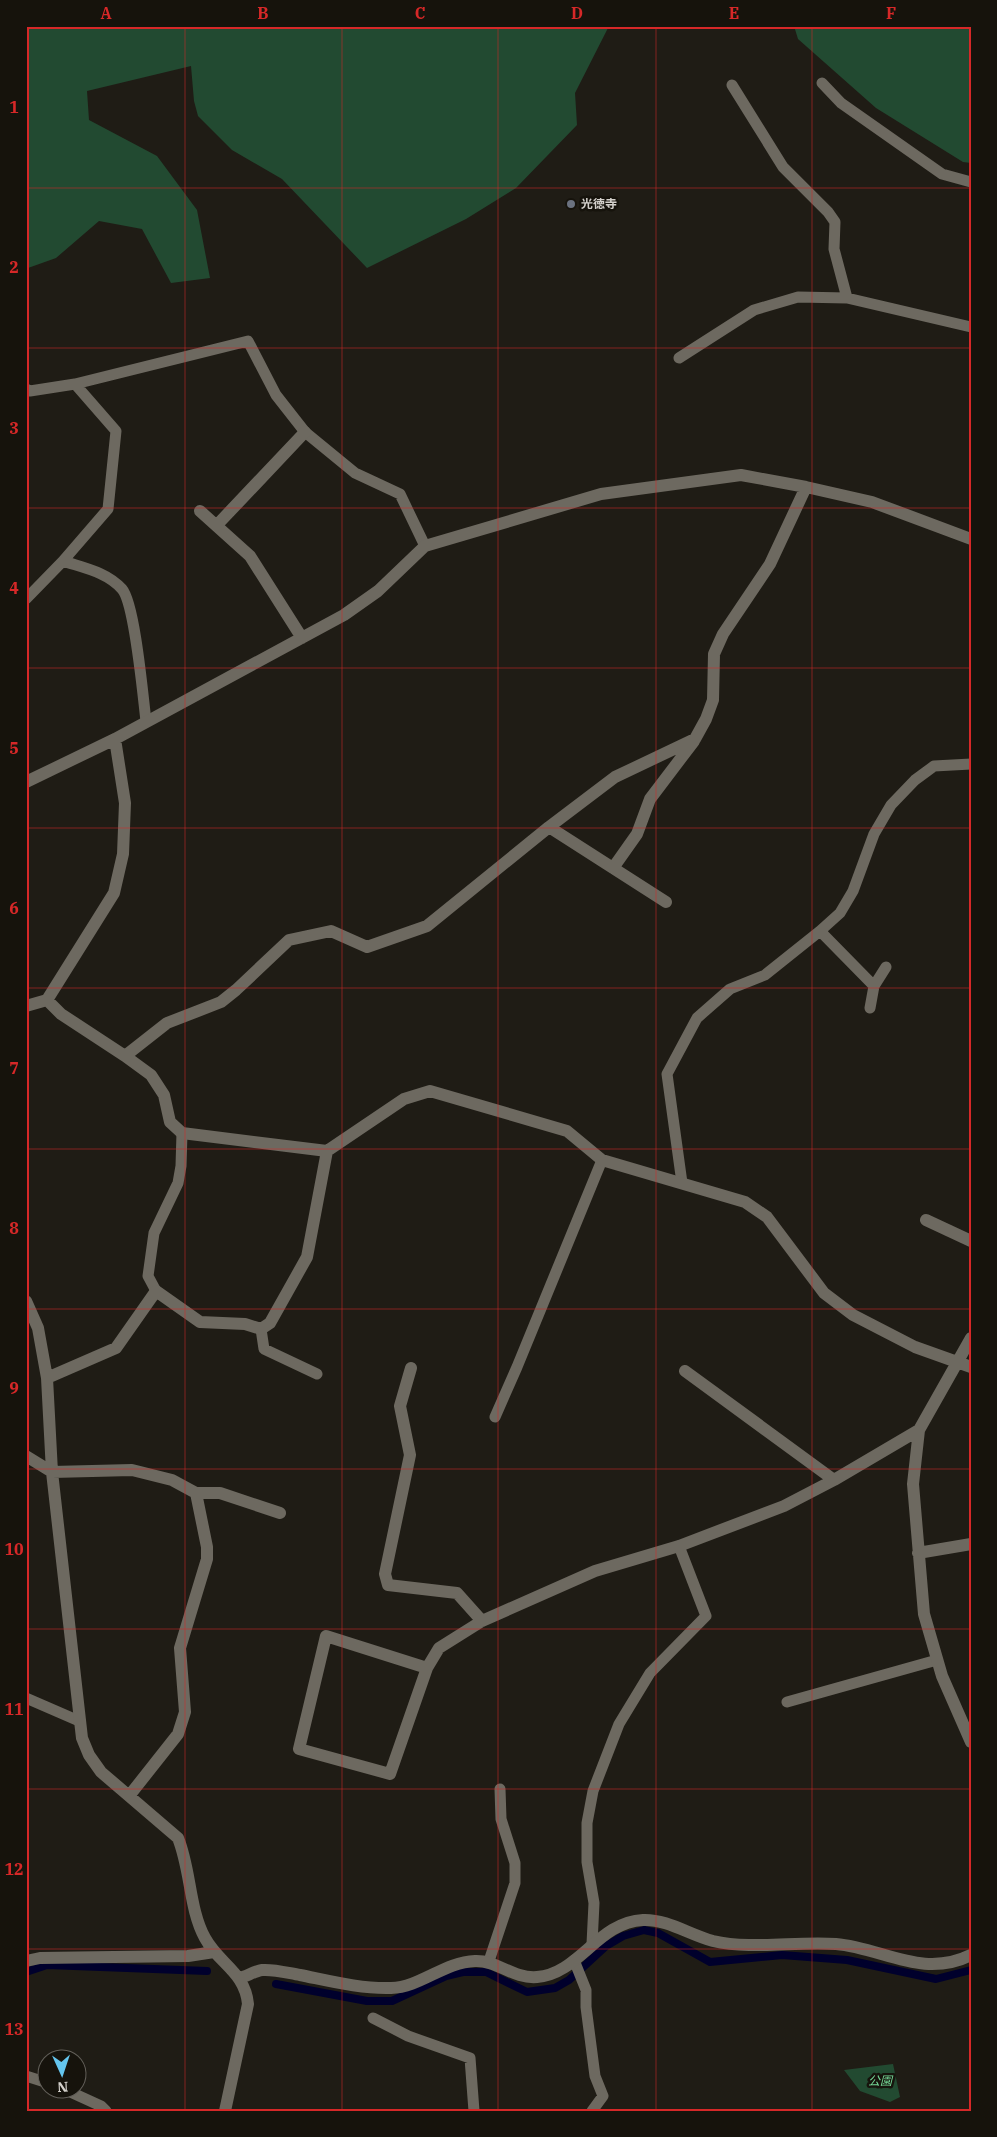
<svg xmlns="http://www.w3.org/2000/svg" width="997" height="2137" font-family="'IBM Plex Serif','Noto Sans JP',serif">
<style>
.green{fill:#224a31}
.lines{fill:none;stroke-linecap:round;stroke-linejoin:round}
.stream{stroke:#00002c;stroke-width:8}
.service{stroke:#6d6960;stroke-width:11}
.minor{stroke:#6d6960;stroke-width:12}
.grid{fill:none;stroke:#d62828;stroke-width:1;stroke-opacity:0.55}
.worship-dot{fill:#6b7280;stroke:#16130c;stroke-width:2}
.labels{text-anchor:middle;stroke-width:5;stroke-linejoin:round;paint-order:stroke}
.poi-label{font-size:12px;font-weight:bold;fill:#d4d1cc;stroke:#16130c;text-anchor:start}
.park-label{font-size:12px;font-style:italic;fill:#75d797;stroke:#16130c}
.neatline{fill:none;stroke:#d62828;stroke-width:2}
.grid-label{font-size:16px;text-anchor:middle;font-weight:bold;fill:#d62828}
</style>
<rect width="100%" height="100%" fill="#1f1c15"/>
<path class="green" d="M26,26H609L575,93L577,125L516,188L466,219L367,268L282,179L232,150L198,116L194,101L191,66L87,91L89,120L157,156L197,210L210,278L171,283L142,229L99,221L56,258L28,268L26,273Z
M794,26H971V163L963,162L876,108L798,39Z
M893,2064L900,2097L890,2102L860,2091L844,2070Z"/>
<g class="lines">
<path class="stream" d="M26,1972L47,1965L207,1971
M276,1984L367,2001H392L446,1976L463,1972H486L527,1992L555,1988L569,1980L606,1946L623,1936L644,1930L658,1933L710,1962L782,1955L847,1960L936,1979L971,1970"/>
<path class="service" d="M822,83L841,103L942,174L971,182
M732,85L783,167L828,212L835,222L834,249L847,298
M679,358L754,310L798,297L847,298L971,327
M26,389L30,391L75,384L248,341L276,395L305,432L355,473L400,494L425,546
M63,561L108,509L116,431L75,384
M26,599L63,561C84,568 107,572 122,589C135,604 143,697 146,721
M874,986L820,931L840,913L853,891L874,834L891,805L915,780L934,766L971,764
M870,1008L874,986L886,967
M682,1183L667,1074L697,1018L730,989L765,975L820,931
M156,1291L148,1276L154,1233L178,1183L181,1166L182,1133
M261,1329L264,1349L317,1374
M495,1417L517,1367L602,1160
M26,1698L79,1721
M787,1702L937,1660
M592,1944L594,1903L587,1862V1823L593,1791L619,1724L650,1673L706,1616L679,1546
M574,1960L586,1990V2007L595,2076L603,2096L592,2111
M489,1961L515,1883V1863L501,1819L500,1789
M373,2018L408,2036L470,2058L474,2111
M26,2076L48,2083
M66,2090L101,2106L106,2111"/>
<path class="minor" d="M200,511L250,556L302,638
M217,525L305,432
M26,782L115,739L344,615L378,591L425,546L601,494L741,475L806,487L872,502L971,539
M549,827L666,902
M613,868L637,834L650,799L694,741
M47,1000L61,1014L125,1056L167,1023L221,1002L236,990L289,940L331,931L367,947L427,926L549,827L615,777L695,739L706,719L713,700L714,654L723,634L770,564L806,487
M26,1006L47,1000L114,893L123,854L125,803L115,739
M125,1056L151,1075L164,1095L170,1122L182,1133L327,1151
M926,1220L971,1241
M26,1301L38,1328L47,1378L52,1472L82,1738L89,1755L101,1772L178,1838C191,1870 189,1909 205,1938C219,1964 245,1972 248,2004L225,2111
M411,1368L400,1406L410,1455L385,1574L388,1585L457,1593L482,1621
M685,1371L834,1480
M47,1378L116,1348L156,1291L200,1322L245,1324L261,1329L270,1323L307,1257L327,1151L404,1099L430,1091L567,1131L602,1160L745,1202L767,1217L824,1293L853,1315L915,1347L971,1367
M919,1430L913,1484L924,1614L942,1676L971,1742
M26,1456L52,1472L132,1470L172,1480L196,1493L207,1547V1559L180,1648L185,1712L178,1734L129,1796
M196,1493H220L280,1513
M918,1553L971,1544
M427,1668L390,1774L299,1749L326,1636L427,1668L439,1648L482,1621L595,1571L679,1546L784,1506L834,1480L919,1430L971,1338
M26,1961L40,1958L188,1956L214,1952
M240,1978C247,1976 255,1971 262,1970C274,1969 288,1973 300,1975C330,1981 361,1989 391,1988C421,1987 444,1962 475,1961C497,1960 513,1979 537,1977C579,1974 598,1922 643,1920C667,1919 690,1935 713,1941C751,1950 796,1941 836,1944C883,1948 922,1979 971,1955"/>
</g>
<path class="grid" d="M185,26V2111M342,26V2111M498,26V2111M656,26V2111M812,26V2111M26,188H971M26,348H971M26,508H971M26,668H971M26,828H971M26,988H971M26,1149H971M26,1309H971M26,1469H971M26,1629H971M26,1789H971M26,1949H971"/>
<circle class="worship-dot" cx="571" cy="204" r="5"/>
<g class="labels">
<g class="poi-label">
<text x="581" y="208">光徳寺</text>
</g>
<g class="park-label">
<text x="880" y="2085">公園</text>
</g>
</g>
<rect width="997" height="2137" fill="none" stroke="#16130c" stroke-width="55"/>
<g transform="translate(62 2074) rotate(177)"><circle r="24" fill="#16130c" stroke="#625f59"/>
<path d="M0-4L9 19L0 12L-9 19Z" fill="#64c5ee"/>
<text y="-8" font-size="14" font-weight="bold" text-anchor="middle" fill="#d4d1cc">N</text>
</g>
<rect x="28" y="28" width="942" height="2082" class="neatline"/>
<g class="grid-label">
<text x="106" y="19">A</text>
<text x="263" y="19">B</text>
<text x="420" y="19">C</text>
<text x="577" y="19">D</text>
<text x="734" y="19">E</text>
<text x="891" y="19">F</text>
<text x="14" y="113">1</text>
<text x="14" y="273">2</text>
<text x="14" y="434">3</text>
<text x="14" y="594">4</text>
<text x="14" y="754">5</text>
<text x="14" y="914">6</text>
<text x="14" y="1074">7</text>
<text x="14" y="1234">8</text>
<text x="14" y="1394">9</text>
<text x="14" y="1555">10</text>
<text x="14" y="1715">11</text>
<text x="14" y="1875">12</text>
<text x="14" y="2035">13</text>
</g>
</svg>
